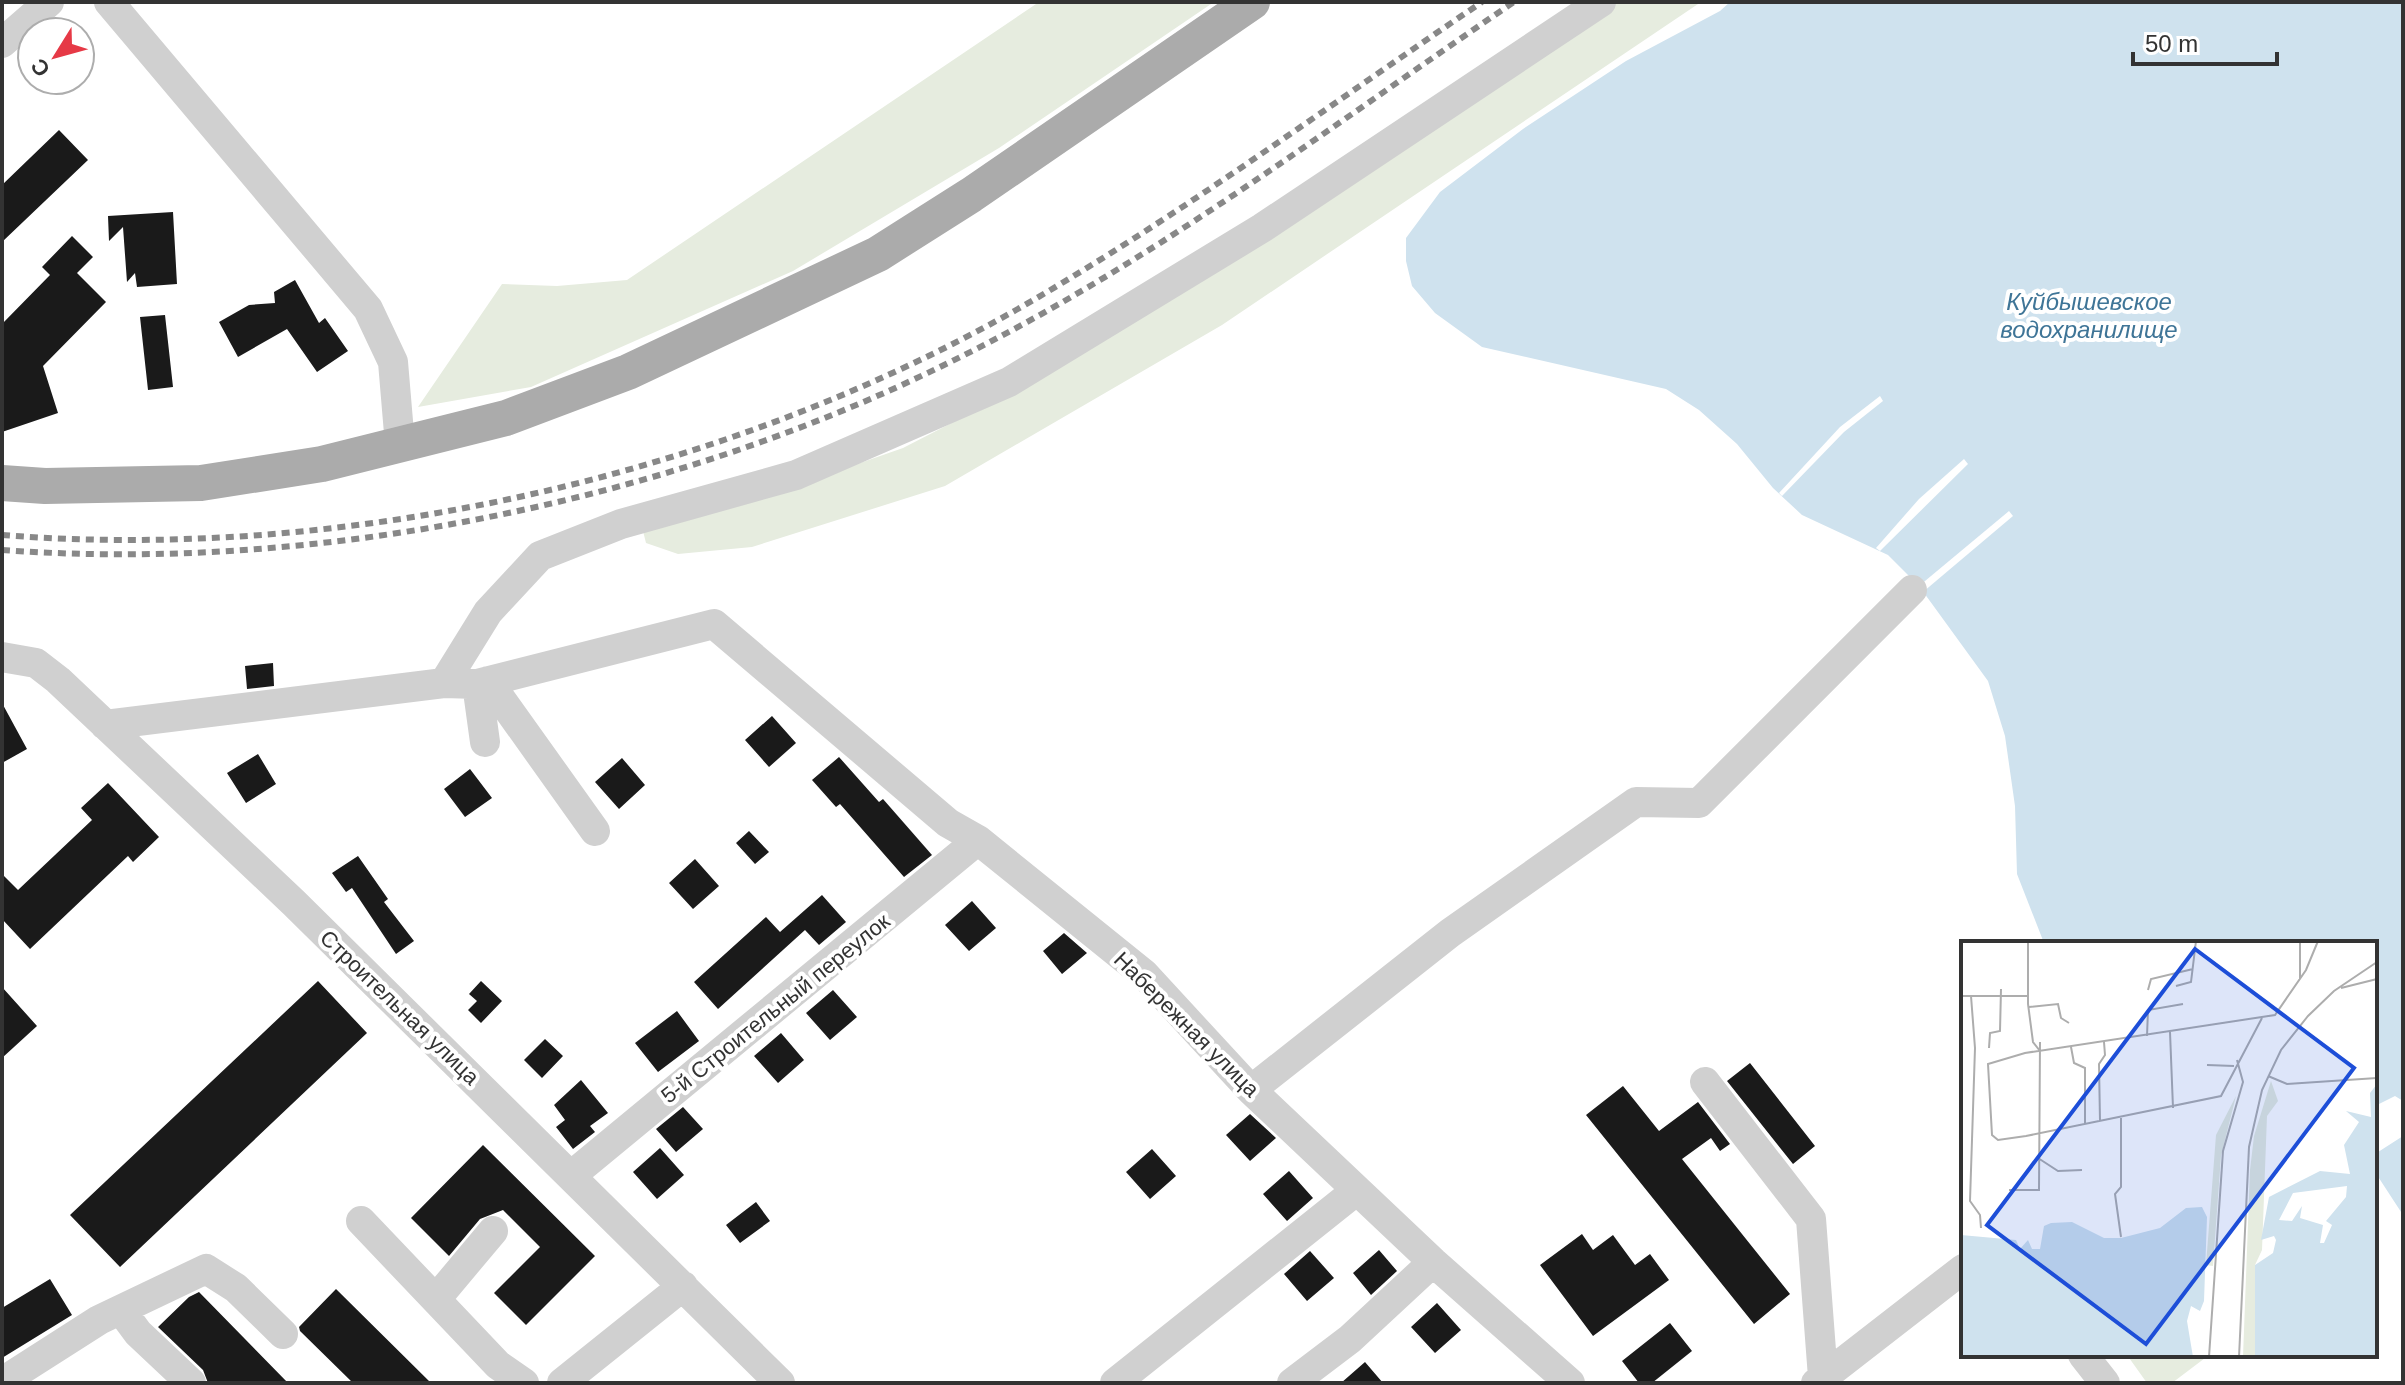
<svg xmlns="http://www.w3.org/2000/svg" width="2405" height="1385" font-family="Arial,sans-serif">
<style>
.green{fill:#e6ecdf}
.water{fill:#cfe2ee}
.pier{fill:#fff}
.building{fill:#1a1a1a}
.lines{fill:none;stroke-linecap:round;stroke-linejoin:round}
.minor{stroke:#d0d0d0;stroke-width:30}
.major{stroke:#ababab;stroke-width:36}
.rail{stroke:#888;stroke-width:6;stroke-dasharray:8 6;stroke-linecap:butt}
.labels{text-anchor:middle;stroke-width:8;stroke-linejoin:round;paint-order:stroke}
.street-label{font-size:22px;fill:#333;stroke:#fff}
.water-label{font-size:24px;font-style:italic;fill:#3f7597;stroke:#fff}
.inset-road{fill:none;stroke:#adadad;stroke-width:2}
.view{fill:#1d4ed8;fill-opacity:0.15;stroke:#1d4ed8;stroke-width:4}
.inset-edge{fill:none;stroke:#333;stroke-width:4}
</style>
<rect width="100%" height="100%" fill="#fff"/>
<path class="green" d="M1039,2H1214L999,148L793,271L531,387L418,407L502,284L557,286L627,280Z
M1618,2H1701L1222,325L945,486L752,547L678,554L646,543L642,527L777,492L903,448L1043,376Z
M2127,1355H2209L2172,1383H2147Z"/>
<path class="water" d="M1730,2H2403V1101L2395,1096L2375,1106V943H2044L2017,874L2015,806L2005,736L1988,681L1919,586L1888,555L1802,515L1773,488L1737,444L1699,410L1666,389L1482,347L1435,313L1412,286L1406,261V238L1440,192L1523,129L1626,61L1720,11Z
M2403,1136V1215L2375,1172V1154Z"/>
<path class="pier" d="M1880,396L1883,401L1844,432L1782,496L1779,493L1840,427Z
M1964,459L1968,464L1880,551L1876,548L1919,499Z
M2009,511L2013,516L1923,592L1919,586Z"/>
<path class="building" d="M59,130L88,160L2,242V185Z
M173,212L177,284L137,287L135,273L127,282L123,227L109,241L108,216Z
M72,236L93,257L77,273L106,302L43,366L58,413L2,432V324L50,275L42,267Z
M295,280L319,323L325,318L348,351L317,372L287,329L238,357L219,322L249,305L275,303L274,292Z
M165,315L173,387L148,390L140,317Z
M273,663L274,686L247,689L245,666Z
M2,703L27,749L2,763Z
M772,716L796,743L769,767L745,740Z
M258,754L276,784L246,803L227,773Z
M839,757L879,802L883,799L932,855L904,877L840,804L836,807L812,780Z
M622,758L645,785L619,809L595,782Z
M470,769L492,798L465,817L444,789Z
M108,783L159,837L133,862L128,856L30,949L2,919V874L18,890L92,820L81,808Z
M749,831L769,852L755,864L736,843Z
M358,856L388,899L384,902L414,941L396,954L352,888L346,892L332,873Z
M695,859L719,886L693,909L669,883Z
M822,895L846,922L819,945L805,930L718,1009L694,982L766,917L780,932Z
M972,901L996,928L969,951L945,925Z
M1064,933L1087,953L1062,974L1043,951Z
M318,981L367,1033L120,1267L70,1215Z
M481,981L502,1001L481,1023L468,1010L477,1001L469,994Z
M2,987L37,1026L2,1058Z
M833,990L857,1017L830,1040L806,1013Z
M677,1011L699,1041L658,1072L635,1043Z
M781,1033L804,1060L778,1083L754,1056Z
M545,1039L563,1056L542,1078L524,1060Z
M1750,1063L1815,1146L1793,1164L1727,1081Z
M581,1080L608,1113L590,1126L595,1132L573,1149L556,1127L565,1120L554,1105Z
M1623,1086L1659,1131L1698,1102L1730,1144L1720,1151L1711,1138L1682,1159L1790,1294L1754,1324L1586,1115Z
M683,1107L703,1129L676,1152L656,1129Z
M1250,1114L1276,1138L1250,1161L1226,1135Z
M483,1145L595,1256L526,1325L494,1293L540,1247L503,1210L480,1219L449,1256L411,1218Z
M660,1148L684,1175L657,1199L633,1172Z
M1152,1149L1176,1176L1150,1199L1126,1172Z
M1289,1171L1313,1198L1287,1221L1263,1194Z
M756,1202L770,1221L740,1243L726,1225Z
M1582,1234L1593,1250L1613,1235L1635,1265L1650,1254L1669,1280L1593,1336L1540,1265Z
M1379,1250L1397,1271L1371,1295L1353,1273Z
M1310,1251L1334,1278L1307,1301L1284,1274Z
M50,1279L72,1315L2,1358V1308Z
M336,1289L431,1383H353L300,1331L299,1327Z
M199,1292L288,1383H208L203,1370L158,1327L189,1297Z
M1437,1303L1461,1330L1435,1353L1411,1327Z
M1670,1323L1692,1351L1652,1383H1639L1622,1361Z
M1365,1362L1383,1383H1341Z"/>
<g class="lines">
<path class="minor" d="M109,2L368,309L393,362L400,445
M2,43L49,2
M2,657L36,663L58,680L294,903L780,1383
M488,681L595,831
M444,683L488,612L540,556L621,524L796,475L1009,382L1262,228L1601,2
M477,684L485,742
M105,725L444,683L477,684L714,624L948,823L978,840L1144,974L1251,1090L1433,1262L1570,1383
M1705,1082L1811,1219L1823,1377
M1251,1090L1450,933L1636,802L1699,803L1912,590
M572,1175L978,840
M361,1221L498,1365L524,1383
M436,1299L493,1231
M121,1310L138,1333L191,1383
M2083,1355L2105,1383
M2,1382L99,1320L206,1269L236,1288L283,1334
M562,1383L683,1286
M1115,1383L1357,1190
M1292,1383L1350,1339L1433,1262
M1816,1383L1963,1269"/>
<path class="major" d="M2,483L45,486L201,483L322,464L506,418L628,372L878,254L971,195L1252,2"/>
<path class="rail" d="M2,535C342,562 719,478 1016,310C1177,218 1328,106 1482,2
M2,550C314,573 662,503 942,366C1145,268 1328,128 1514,2"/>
</g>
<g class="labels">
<g class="street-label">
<text transform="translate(400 1007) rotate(44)" y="8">Строительная улица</text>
<text transform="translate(775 1008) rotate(-39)" y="8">5-й Строительный переулок</text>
<text transform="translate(1187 1024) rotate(45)" y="8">Набережная улица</text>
</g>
<g class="water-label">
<text x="2089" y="310">Куйбышевское<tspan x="2089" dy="28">водохранилище</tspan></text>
</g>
</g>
<g transform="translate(1961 941)">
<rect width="416" height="416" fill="#fff"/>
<path d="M310,140L317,160L306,175L301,309L294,324V416H282L289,229L293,195ZM275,155L260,215L252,325L245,324L255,194Z" fill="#e6ecdf"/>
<path d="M416,143V416H294V324L312,312L315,299L313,295L300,299L308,256L359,230L389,233L383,204L398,181L385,170L410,176L409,152ZM386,245L385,256L365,280L371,284L363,302H359L362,284L339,277L341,265L331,280L318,279L332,252ZM241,266L246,276L243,360L239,370L230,365L226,380L232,416H0V294L55,299L59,308L67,299L71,308H79L83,285L90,282L111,281L143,297H160L199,287L225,267Z" fill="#cfe2ee" fill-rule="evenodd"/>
<path class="inset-road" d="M67,0V63L72,101L79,110M339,0V39M215,45L230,41L235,0M380,47L416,38M187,49L190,38L232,28M0,55H67M10,55L14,107L9,260L19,274L20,287M68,66L97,63L100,77L108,82M301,77L260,155L65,195L37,199L31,194L27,123L64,112L314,74L345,29L357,0M209,91L212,167M186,95L187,69L222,63M110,106L113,122L124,127V183M28,107L29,92L39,90L40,48M246,124L273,125M307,135L326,143L416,137M160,177V246L154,253L160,296M139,180L138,123L144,114L143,101M77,217L97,230L121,229M48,249H78L79,101M248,416L262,210L282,141L276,119M278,416L288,206L301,149L320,109L347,75L373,50L416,21"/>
<path class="view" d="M234,8L393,127L185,403L26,284Z"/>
<rect width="416" height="416" class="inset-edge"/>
</g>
<rect width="2405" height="1385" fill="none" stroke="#333333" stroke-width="8"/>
<g transform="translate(56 56) rotate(233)"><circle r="38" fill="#ffffff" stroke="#adadad" stroke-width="2"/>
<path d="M0-6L14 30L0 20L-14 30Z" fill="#e63946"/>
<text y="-12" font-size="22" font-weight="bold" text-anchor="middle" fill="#333333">С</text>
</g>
<path d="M2133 52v12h144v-12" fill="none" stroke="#333333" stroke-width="4"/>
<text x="2145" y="52" font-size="24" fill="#333333" stroke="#ffffff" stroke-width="6" paint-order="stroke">50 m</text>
</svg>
